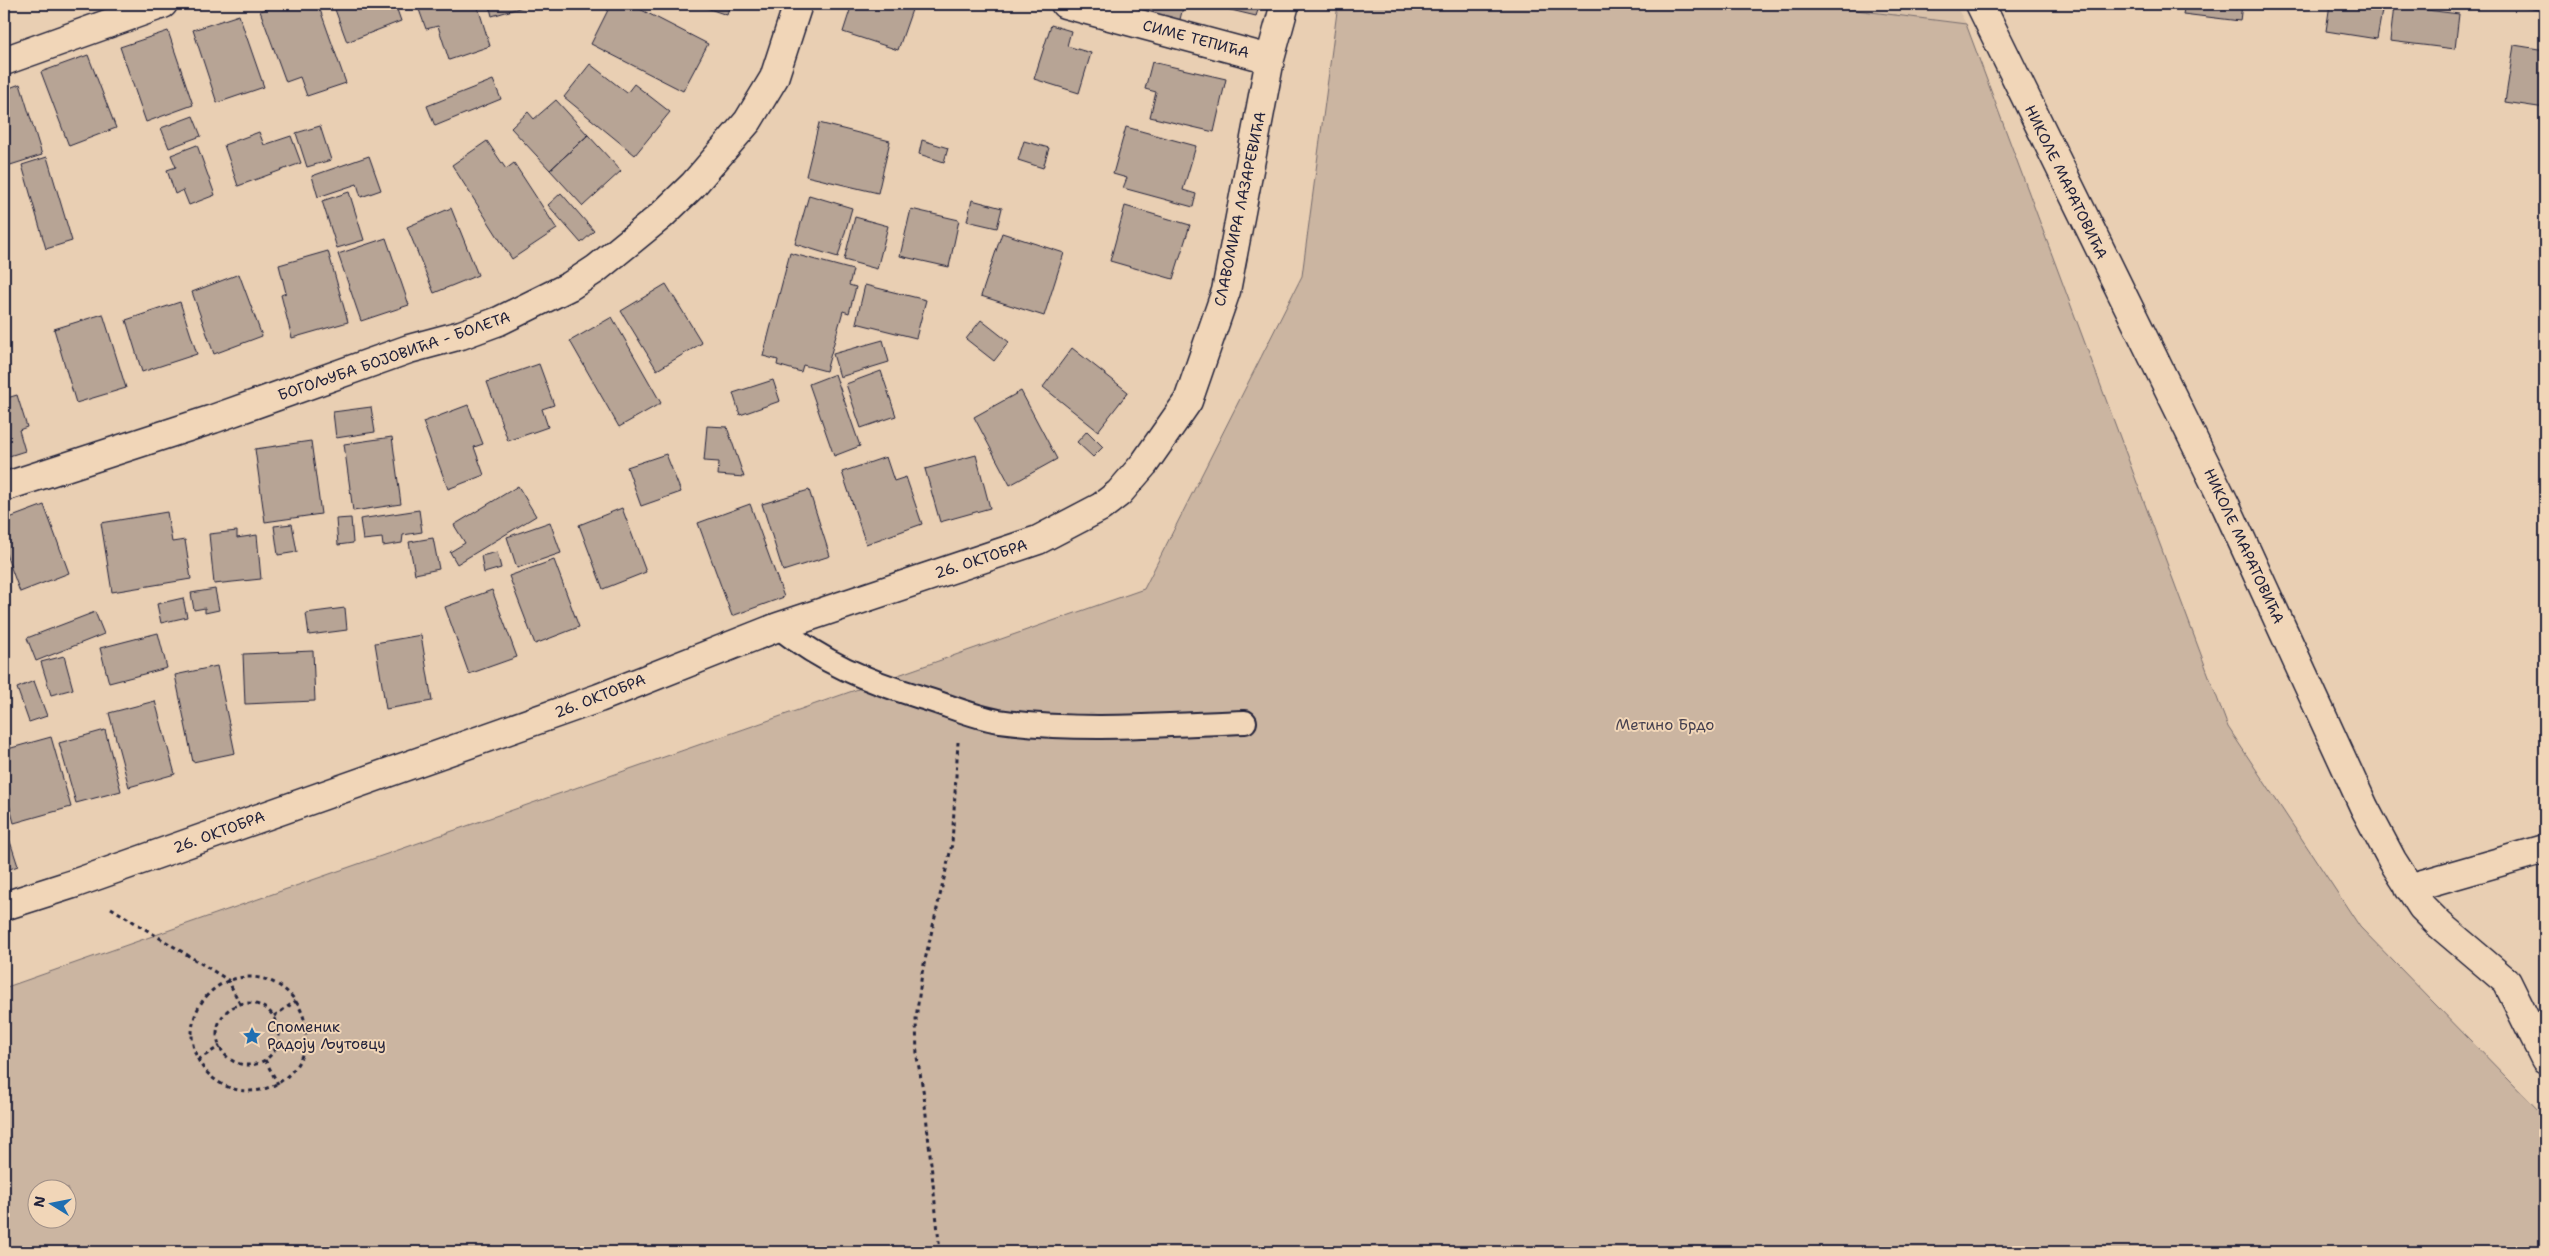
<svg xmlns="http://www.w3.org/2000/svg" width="2549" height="1256" font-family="'Shantell Sans',sans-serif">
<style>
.built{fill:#dac2aa}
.green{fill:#cbb5a1;stroke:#766c6e;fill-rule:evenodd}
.building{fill:#b7a495;stroke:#22223b}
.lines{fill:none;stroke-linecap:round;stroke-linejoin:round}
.service-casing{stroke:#22223b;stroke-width:26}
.minor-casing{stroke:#22223b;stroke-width:31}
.path{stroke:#22223b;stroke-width:3;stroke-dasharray:4 4;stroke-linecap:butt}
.service{stroke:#f1d6b8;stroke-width:22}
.minor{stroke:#f1d6b8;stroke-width:28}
.labels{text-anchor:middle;stroke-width:4;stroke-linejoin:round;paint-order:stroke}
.street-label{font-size:15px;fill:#22223b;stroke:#f1d6b8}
.park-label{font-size:15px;fill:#443f4f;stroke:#f1d6b8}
.poi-label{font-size:15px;fill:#22223b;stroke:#f1d6b8;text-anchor:start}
</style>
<rect width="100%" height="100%" fill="#e9cfb3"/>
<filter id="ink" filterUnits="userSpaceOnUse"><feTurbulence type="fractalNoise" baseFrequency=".02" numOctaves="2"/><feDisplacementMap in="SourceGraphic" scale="10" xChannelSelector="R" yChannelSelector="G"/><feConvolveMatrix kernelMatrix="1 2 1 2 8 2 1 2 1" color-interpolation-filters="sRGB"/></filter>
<g filter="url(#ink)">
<path class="built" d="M1808,4H1955L1966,24Z"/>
<path class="green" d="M1338,4H1808L1966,24L2228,727L2360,927L2545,1117V1252H4V988L1144,589L1302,276ZM38,1188H68V1218H38Z"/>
<path class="building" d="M280,4H318L346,83L307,96L300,77L286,82L260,11Z
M333,4H395L401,21L347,42Z
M417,4H477L490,46L449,60L438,26L426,29Z
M489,4H533L492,16Z
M611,4H630L708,44L683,91L591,44Z
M695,4H730L727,15Z
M852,4H914L898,50L843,32Z
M1145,4H1184L1179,23L1142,13Z
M1206,4H1260L1256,16Z
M2136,4H2167V8Z
M2185,4H2242L2240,21L2183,14Z
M2330,4L2383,5L2377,39L2326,31Z
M2520,4H2545V11L2520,7Z
M2394,6L2459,14L2455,49L2390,41Z
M239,15L264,87L217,103L193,30Z
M1051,25L1071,31L1067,46L1091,53L1079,93L1034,79Z
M168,31L193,105L146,122L120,47Z
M2514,45L2545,50V108L2505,102Z
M88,55L116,128L69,146L41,72Z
M1152,62L1226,79L1214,132L1150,117L1156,92L1145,89Z
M590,64L627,93L634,84L670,112L635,155L564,97Z
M493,80L501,99L435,126L427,106Z
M20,84L42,155L4,167V90Z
M556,100L588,135L550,170L511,128L528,112L534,119Z
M193,116L201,136L169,148L161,128Z
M819,123L890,141L878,193L806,176Z
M320,126L331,160L307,167L296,133Z
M1126,127L1196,146L1183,190L1196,194L1193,207L1123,188L1127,178L1113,174Z
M259,132L264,145L291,136L301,163L238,186L224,145Z
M588,135L621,171L583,206L550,170Z
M922,140L948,148L944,162L919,154Z
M487,141L506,169L514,163L557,229L512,259L452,165Z
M1024,141L1049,148L1043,168L1018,160Z
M197,145L215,195L189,205L183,190L175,194L167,170L176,167L171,155Z
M369,156L381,190L361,197L357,184L318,197L312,176Z
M47,157L72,241L46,249L22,165Z
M349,192L364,240L337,248L322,201Z
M561,193L594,231L581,243L548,205Z
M809,195L852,208L838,257L795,244Z
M972,200L1002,208L997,228L967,221Z
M1125,206L1190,225L1173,279L1110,261Z
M451,208L478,275L434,293L407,227Z
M911,209L959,220L949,267L900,256Z
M855,217L888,226L877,269L844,260Z
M1002,233L1064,253L1044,316L981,296Z
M386,238L409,305L361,321L338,254Z
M328,251L348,322L292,338L281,295L286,293L279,265Z
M790,253L853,270L849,285L856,287L849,313L843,311L826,371L803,365L801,372L777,365L778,360L763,356Z
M239,274L262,336L214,354L192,292Z
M666,284L702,343L657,370L621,311Z
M865,285L926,300L916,338L856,323Z
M180,302L197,354L142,372L126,320Z
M103,314L126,388L76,403L54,329Z
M612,317L661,403L619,427L570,341Z
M981,320L1009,342L994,361L966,339Z
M883,340L889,362L840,377L833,354Z
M1072,348L1128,392L1098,431L1043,387Z
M539,364L554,405L542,409L548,427L508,441L487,382Z
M881,371L896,416L861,428L846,384Z
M835,374L860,446L834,456L809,384Z
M773,380L780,401L740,415L733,393Z
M4,386L7,398L17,395L27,427L19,430L25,451L6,457L4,448Z
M1021,391L1057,459L1010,485L974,417Z
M468,405L483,444L474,447L484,475L448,489L423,422Z
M371,407L375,432L336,438L333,412Z
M707,426L727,427L744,477L718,475L719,462L704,461Z
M1087,431L1103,447L1093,457L1077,442Z
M392,437L401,504L353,511L344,444Z
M311,441L321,514L265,522L255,449Z
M666,454L681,492L641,506L627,467Z
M976,455L990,508L940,522L925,469Z
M886,457L894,481L906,477L922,524L866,544L842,472Z
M518,486L536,516L457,564L450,552L465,543L454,525Z
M809,490L830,556L783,571L762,504Z
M750,504L784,597L732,616L698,523Z
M44,505L69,573L20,592L4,549V520Z
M622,508L646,572L603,589L579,525Z
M419,510L422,532L403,535L402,543L383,546L382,538L363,540L360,519Z
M167,512L172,542L185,540L191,579L112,592L101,523Z
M351,518L353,543L338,545L336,519Z
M550,522L561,553L517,568L507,537Z
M292,524L297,552L278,555L274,526Z
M237,531V538L257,535L261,579L214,584L209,534Z
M433,538L439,569L415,574L409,542Z
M497,552L501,568L484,573L481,556Z
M554,560L579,627L535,644L509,576Z
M215,589L219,610L205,613V608L194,610L191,593Z
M492,590L517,657L469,674L445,607Z
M183,598L187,617L161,623L157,604Z
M345,608L347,630L309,635L306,613Z
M95,612L104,634L36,661L27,638Z
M158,633L167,668L109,683L100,648Z
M421,635L432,701L386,709L375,643Z
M313,651L315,701L245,704L243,654Z
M64,656L73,689L51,695L41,662Z
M217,666L235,753L193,762L175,675Z
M34,681L47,716L29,722L17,688Z
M155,701L175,774L129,787L109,713Z
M105,730L121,791L76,803L59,743Z
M51,737L71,807L14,823L4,785V750Z
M4,823L18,866L4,871Z"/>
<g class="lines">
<g class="service-casing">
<path id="service" d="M778,627C824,663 865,680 920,697C945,704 973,717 999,721C1080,732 1164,725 1245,722"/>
</g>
<g class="minor-casing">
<path id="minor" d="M1065,4L1270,59
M1980,4L2226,506L2364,807L2392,860L2422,907L2440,925L2507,982L2545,1059
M4,61L163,4
M4,487L213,419L409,349L461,335L499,321L570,286L596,269L661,216L693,185L748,121L774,78L798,4
M2409,888L2545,849
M4,906L73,884L599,698L778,627L1038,540L1101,507L1119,493L1144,464L1188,401L1226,291L1270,59L1285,4"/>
</g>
<path class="path" d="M111,908L228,980L240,1004
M192 1034a57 57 0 1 1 114 0a57 57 0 1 1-114 0Z
M217 1034a31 31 0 1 1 62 0a31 31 0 1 1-62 0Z
M274,1016L296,1001
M198,1060L220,1046
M265,1060L278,1084
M940,1252L924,1095L917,1057L916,1019L922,973L952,844L958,742"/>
<use href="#service" class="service"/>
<use href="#minor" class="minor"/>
</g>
</g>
<defs>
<g id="sight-bare" transform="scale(1.5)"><path d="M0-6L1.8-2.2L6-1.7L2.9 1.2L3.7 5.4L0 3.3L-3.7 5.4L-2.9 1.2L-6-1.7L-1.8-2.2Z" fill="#1f6fb2" stroke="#f1d6b8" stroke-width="2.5" paint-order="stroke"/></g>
</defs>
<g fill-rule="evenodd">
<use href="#sight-bare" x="252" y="1036"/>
</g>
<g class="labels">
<g class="street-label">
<text transform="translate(1196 39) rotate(15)" y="5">СИМЕ ТЕПИЋА</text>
<text transform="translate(2066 182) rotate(64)" y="5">НИКОЛЕ МАРАТОВИЋА</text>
<text transform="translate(1240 209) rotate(-78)" y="5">СЛАВОМИРА ЛАЗАРЕВИЋА</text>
<text transform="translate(394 356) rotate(-19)" y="5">БОГОЉУБА БОЈОВИЋА - БОЛЕТА</text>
<text transform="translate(2244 546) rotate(65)" y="5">НИКОЛЕ МАРАТОВИЋА</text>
<text transform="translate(981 559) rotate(-18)" y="5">26. ОКТОБРА</text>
<text transform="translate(600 696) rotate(-21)" y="5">26. ОКТОБРА</text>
<text transform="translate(219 832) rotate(-20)" y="5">26. ОКТОБРА</text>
</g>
<g class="park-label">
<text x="1665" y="730">Метино Брдо</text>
</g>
<g class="poi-label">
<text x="267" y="1032">Споменик<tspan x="267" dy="17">Радоју Љутовцу</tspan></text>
</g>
</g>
<rect width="2549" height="1256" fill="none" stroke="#f1d6b8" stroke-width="20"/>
<rect x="10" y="10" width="2529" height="1236" fill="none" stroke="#22223b" stroke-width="2" filter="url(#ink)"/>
<g transform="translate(52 1204) rotate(280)"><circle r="24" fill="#f1d6b8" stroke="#9e8e86"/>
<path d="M0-4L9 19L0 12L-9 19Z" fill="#1f6fb2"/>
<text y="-8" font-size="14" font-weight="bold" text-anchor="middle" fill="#22223b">N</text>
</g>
</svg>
